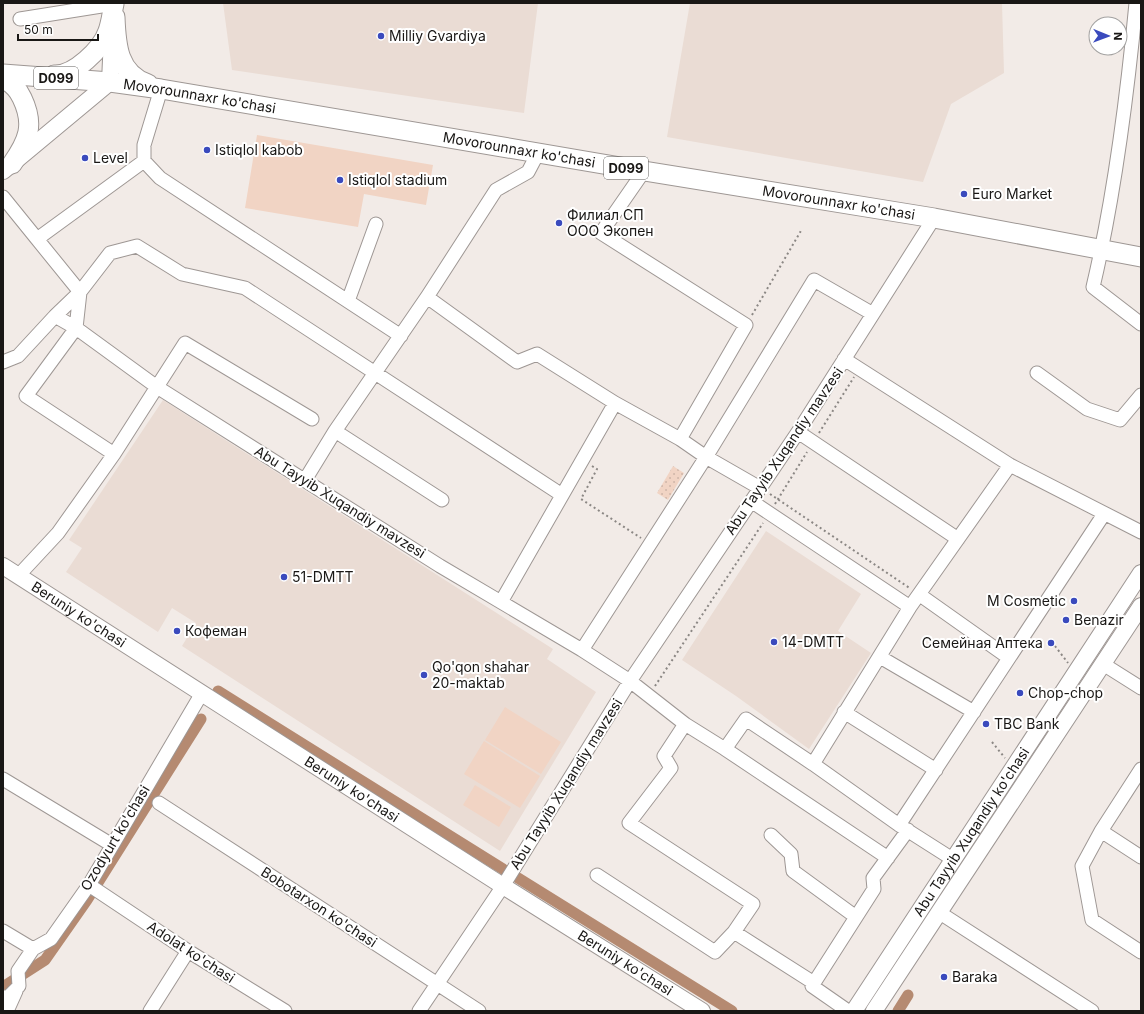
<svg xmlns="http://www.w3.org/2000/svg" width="1144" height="1014" font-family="Inter,sans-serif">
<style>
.built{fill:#eadcd4}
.grass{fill:#f1d4c4}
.park{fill:url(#park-dots)}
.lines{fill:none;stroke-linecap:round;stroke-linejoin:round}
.canal{stroke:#b58a71;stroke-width:11}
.minor-casing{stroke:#9e9794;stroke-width:15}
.major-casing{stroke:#9e9794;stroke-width:18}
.highway-casing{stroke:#9e9794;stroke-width:21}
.path{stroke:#8b8784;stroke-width:2;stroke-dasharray:2 3;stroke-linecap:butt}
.minor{stroke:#fff;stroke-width:13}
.major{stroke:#fff;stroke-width:16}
.highway{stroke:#fff;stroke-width:19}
.poi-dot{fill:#3a4abd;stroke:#fff;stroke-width:1.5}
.labels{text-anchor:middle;stroke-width:4;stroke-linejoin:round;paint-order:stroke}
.shield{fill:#fff;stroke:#5e5d5b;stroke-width:1}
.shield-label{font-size:13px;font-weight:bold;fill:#191715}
.poi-label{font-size:14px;fill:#191715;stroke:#fff;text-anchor:start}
.street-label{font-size:14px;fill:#191715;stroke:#fff}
</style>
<defs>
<pattern id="park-dots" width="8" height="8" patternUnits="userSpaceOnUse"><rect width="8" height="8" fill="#f1d4c4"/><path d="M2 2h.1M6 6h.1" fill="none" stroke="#ceb5a8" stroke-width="1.8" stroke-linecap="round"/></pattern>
</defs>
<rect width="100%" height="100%" fill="#f2ebe7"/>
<path class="built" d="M223,3H538L524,113L232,70Z
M690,3H1002L1004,73L951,104L923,182L667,137Z
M163,400L553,649L547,659L596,692L500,851L182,646L196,623L172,608L158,632L66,572L82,548L69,540Z
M766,531L861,594L838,631L871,653L809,749L736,696L682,660Z"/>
<path class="grass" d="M257,135L433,165L426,205L364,194L358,227L245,208Z
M505,707L561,742L541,774L485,740Z
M484,741L540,776L520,808L464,774Z
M475,785L511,807L499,827L463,805Z"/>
<path class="park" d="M673,466L684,473L668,500L657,493Z"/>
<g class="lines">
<path class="canal" d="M218,691L503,869
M518,878L732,1011
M3,987L45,960L87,900L201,719
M898,1011L908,995"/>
<g class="minor-casing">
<path id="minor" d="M1136,3C1127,98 1115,194 1093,287L1141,324
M20,19L114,4
M161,89L144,145V161L160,178L401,336
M538,153L528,172L496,190L427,297L517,362L537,354L615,403L680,439L706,457L760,488
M644,171L601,233L746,325L680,439
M3,197L37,239
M427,297L335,431L442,500
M348,301L376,224
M55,316L76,328L157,387L440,566L582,650L630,681L685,724L664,756L671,768L629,823L753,904L734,932
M844,359L1010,465L1141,532
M3,362L18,356L55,316L80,292L37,239L144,161
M1037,373L1087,409L1120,420L1141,395
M798,432L958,539
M114,454L26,396L76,328L80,292L110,253L137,246L182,274L245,288L562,495
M305,480L335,431
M751,501L910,607
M18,576L58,533L114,454L185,343L312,419
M920,595L1009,658
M501,602L615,403
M582,650L706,457L814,280L873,314
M880,657L974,712
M1103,664L1141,688
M844,712L936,770
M685,724L725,749L746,719L813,764
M725,749L888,858
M1141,769L1101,831L1082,866L1092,920L1141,952
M3,779L112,845
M159,803L479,1011
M899,825L1104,514
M1101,831L1141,857
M771,835L791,854L793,871L856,917
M954,860L899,825L813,764L910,607L1010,465
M597,875L715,952L734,932L814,983
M89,885L188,951L285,1011
M940,913L1092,1011
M3,931L33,949
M3,997H8L19,986L18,971L33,949L51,939L89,885L202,693
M7,1011L16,991
M150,1011L188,951
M419,1011L503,886L630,681L798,432L934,218
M848,1011L812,986L874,889L873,878L908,830"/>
</g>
<g class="major-casing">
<g id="major">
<path d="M3,171L110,82L112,37"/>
<path id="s1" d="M3,566L503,886L702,1011"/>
<path id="s2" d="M854,1011L1141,573"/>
<path d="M874,1011L1141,606"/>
</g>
</g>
<g class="highway-casing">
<g id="highway">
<path d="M115,17C116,45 118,74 148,84"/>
<path id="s3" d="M3,74L110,82L161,89L644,171L934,218L1141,257"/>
<path d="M54,75C74,76 102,49 108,31C111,23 112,13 114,4"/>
<path d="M3,79C12,83 18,89 22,98C35,125 28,141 12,164"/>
</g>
</g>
<path class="path" d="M752,315L802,229
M819,433L854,377
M592,466L597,469L581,499L641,538
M770,494L911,589
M775,504L807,452
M1055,646L1068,663
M655,686L763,523
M992,742L1005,758"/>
<use href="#minor" class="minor"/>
<use href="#major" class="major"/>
<use href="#highway" class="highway"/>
</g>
<g class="poi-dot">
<circle cx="381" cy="36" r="4"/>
<circle cx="207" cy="150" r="4"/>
<circle cx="85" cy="158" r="4"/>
<circle cx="340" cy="180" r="4"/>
<circle cx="964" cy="194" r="4"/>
<circle cx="559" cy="223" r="4"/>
<circle cx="284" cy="577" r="4"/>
<circle cx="1074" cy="601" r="4"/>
<circle cx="1066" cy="620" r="4"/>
<circle cx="177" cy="631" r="4"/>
<circle cx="774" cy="642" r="4"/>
<circle cx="1051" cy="643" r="4"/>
<circle cx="424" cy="675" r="4"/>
<circle cx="1020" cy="693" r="4"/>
<circle cx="986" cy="724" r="4"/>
<circle cx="944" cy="977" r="4"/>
</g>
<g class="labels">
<g class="shield">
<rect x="34" y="67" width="44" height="22" rx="3"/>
<rect x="604" y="157" width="44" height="22" rx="3"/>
</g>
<g class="shield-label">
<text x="56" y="83">D099</text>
<text x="626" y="173">D099</text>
</g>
<g class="poi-label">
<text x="389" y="41">Milliy Gvardiya</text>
<text x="215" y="155">Istiqlol kabob</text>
<text x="93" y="163">Level</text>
<text x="348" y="185">Istiqlol stadium</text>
<text x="972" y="199">Euro Market</text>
<text x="567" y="220">Филиал СП<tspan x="567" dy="16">ООО Экопен</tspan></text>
<text x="292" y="582">51-DMTT</text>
<text x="1066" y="606" text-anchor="end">M Cosmetic</text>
<text x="1074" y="625">Benazir</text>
<text x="185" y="636">Кофеман</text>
<text x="782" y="647">14-DMTT</text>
<text x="1043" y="648" text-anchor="end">Семейная Аптека</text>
<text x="432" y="672">Qo'qon shahar<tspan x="432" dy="16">20-maktab</tspan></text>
<text x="1028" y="698">Chop-chop</text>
<text x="994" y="729">TBC Bank</text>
<text x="952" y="982">Baraka</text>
</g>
<g class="street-label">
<text dy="5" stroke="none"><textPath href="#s3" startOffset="198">Movorounnaxr ko'chasi</textPath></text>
<text dy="5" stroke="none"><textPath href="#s3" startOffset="522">Movorounnaxr ko'chasi</textPath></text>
<text dy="5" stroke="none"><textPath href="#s3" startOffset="846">Movorounnaxr ko'chasi</textPath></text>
<text transform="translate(784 451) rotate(-56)" y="5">Abu Tayyib Xuqandiy mavzesi</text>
<text transform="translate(340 502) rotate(32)" y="5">Abu Tayyib Xuqandiy mavzesi</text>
<text dy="5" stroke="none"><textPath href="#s1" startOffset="90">Beruniy ko'chasi</textPath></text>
<text transform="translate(566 784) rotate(-58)" y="5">Abu Tayyib Xuqandiy mavzesi</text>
<text dy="5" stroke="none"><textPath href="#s1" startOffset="414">Beruniy ko'chasi</textPath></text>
<text dy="5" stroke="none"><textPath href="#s2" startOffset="214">Abu Tayyib Xuqandiy ko'chasi</textPath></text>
<text transform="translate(115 838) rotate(-59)" y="5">Ozodyurt ko'chasi</text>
<text transform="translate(319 907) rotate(33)" y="5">Bobotarxon ko'chasi</text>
<text transform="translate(191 952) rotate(33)" y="5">Adolat ko'chasi</text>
<text dy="5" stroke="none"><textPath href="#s1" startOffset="738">Beruniy ko'chasi</textPath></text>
</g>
</g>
<rect width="1144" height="1014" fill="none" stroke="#191715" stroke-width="8"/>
<g transform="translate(1108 36) rotate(91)"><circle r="19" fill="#ffffff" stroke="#a3a2a1"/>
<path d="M0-3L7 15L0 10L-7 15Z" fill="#3a4abd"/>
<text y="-6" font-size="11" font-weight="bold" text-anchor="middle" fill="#191715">N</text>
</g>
<path d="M18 34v6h80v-6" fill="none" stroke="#191715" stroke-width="2"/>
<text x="24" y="34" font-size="12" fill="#191715" stroke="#ffffff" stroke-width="3" paint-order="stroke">50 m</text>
</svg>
